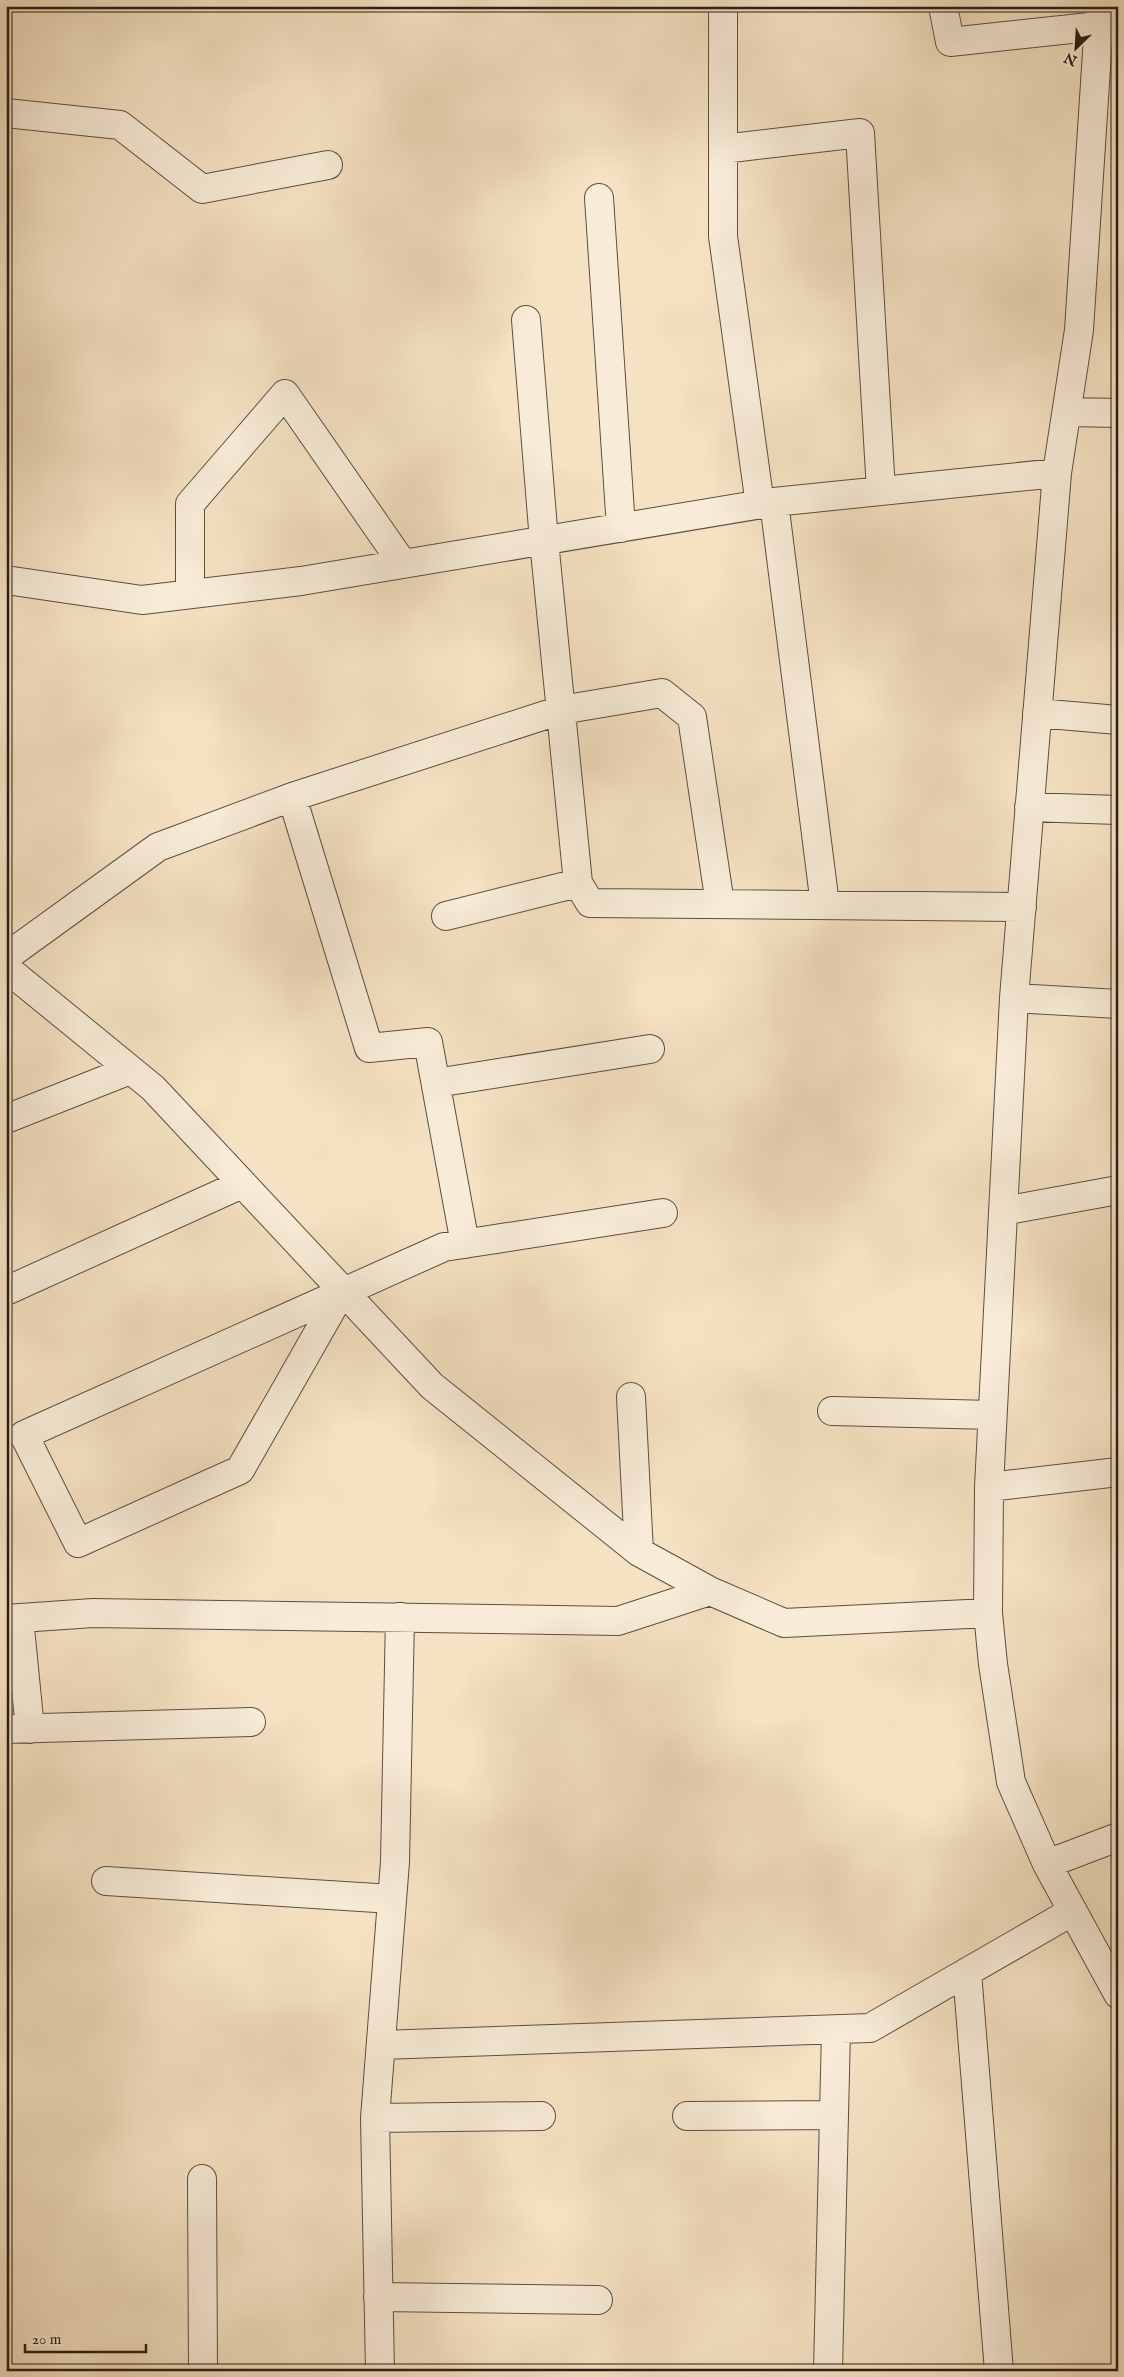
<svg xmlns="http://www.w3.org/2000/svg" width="1124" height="2377" font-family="'IM FELL English',serif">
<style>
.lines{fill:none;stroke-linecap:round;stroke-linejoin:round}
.minor-casing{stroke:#5b4f40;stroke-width:30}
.minor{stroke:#f8ecd8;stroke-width:28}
</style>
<rect width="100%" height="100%" fill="#f5e2c3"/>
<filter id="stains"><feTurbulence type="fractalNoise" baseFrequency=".004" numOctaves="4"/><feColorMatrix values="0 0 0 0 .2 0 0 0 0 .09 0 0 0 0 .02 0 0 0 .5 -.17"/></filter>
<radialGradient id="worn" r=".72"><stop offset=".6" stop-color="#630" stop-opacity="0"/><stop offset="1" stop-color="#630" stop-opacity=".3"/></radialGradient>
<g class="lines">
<g class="minor-casing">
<path id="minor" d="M723,6V236L760,505
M943,6L950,42L1099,26L1118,27
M1100,6L1079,330L1057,473L1014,998L989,1487L988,1613L993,1664L1011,1782L1047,1864L1118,1994
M6,113L120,125L202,189L328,165
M723,149L860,133L881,491
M599,198L621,528
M526,320L544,541L578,883
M1067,412L1118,413
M774,502L1057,473
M6,580L142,600L301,581L774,502L825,905
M190,594V504L285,394L403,564
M1037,713L1118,720
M292,797L561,710L662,693L692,717L720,904
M1029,807L1118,810
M446,916L578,883L590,903L1022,907
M6,957L158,847L292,797L369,1048L428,1042L465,1244
M6,968L153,1088L432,1386L639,1552L710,1591L784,1623L988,1613
M1014,998L1118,1004
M436,1083L650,1049
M6,1119L130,1070
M1003,1211L1118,1190
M6,1291L242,1184
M342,1291L240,1470L78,1543L24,1435L444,1247L663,1213
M631,1397L639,1552
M832,1411L992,1415
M989,1487L1118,1472
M19,1618L30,1729
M6,1619L93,1613L618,1621L710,1591
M6,1729L251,1722
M1047,1864L1118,1837
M106,1881L392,1899
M967,1972L999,2371
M381,2045L870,2028L1073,1911
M687,2116L834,2115
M375,2118L541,2116
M202,2179L203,2371
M378,2297L598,2300
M380,2371L375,2118L395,1862L400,1617
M828,2371L836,2030"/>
</g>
<use href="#minor" class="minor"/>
</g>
<rect width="1124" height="2377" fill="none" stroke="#f5e2c3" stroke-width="25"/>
<rect x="8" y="8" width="1109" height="2362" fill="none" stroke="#281e15" stroke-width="2.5"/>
<rect x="12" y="12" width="1099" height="2352" fill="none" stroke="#281e15"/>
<g transform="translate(1076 48) rotate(205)" stroke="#f8ecd8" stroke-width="4" paint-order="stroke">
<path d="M0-4L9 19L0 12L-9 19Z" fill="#281e15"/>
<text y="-8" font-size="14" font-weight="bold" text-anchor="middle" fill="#281e15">N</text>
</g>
<path d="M25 2344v8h121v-8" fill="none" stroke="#281e15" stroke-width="2.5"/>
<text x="32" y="2344" font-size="15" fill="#281e15" stroke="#f8ecd8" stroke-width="4" paint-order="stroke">20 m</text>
<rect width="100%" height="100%" filter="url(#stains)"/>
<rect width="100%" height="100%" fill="url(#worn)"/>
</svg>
